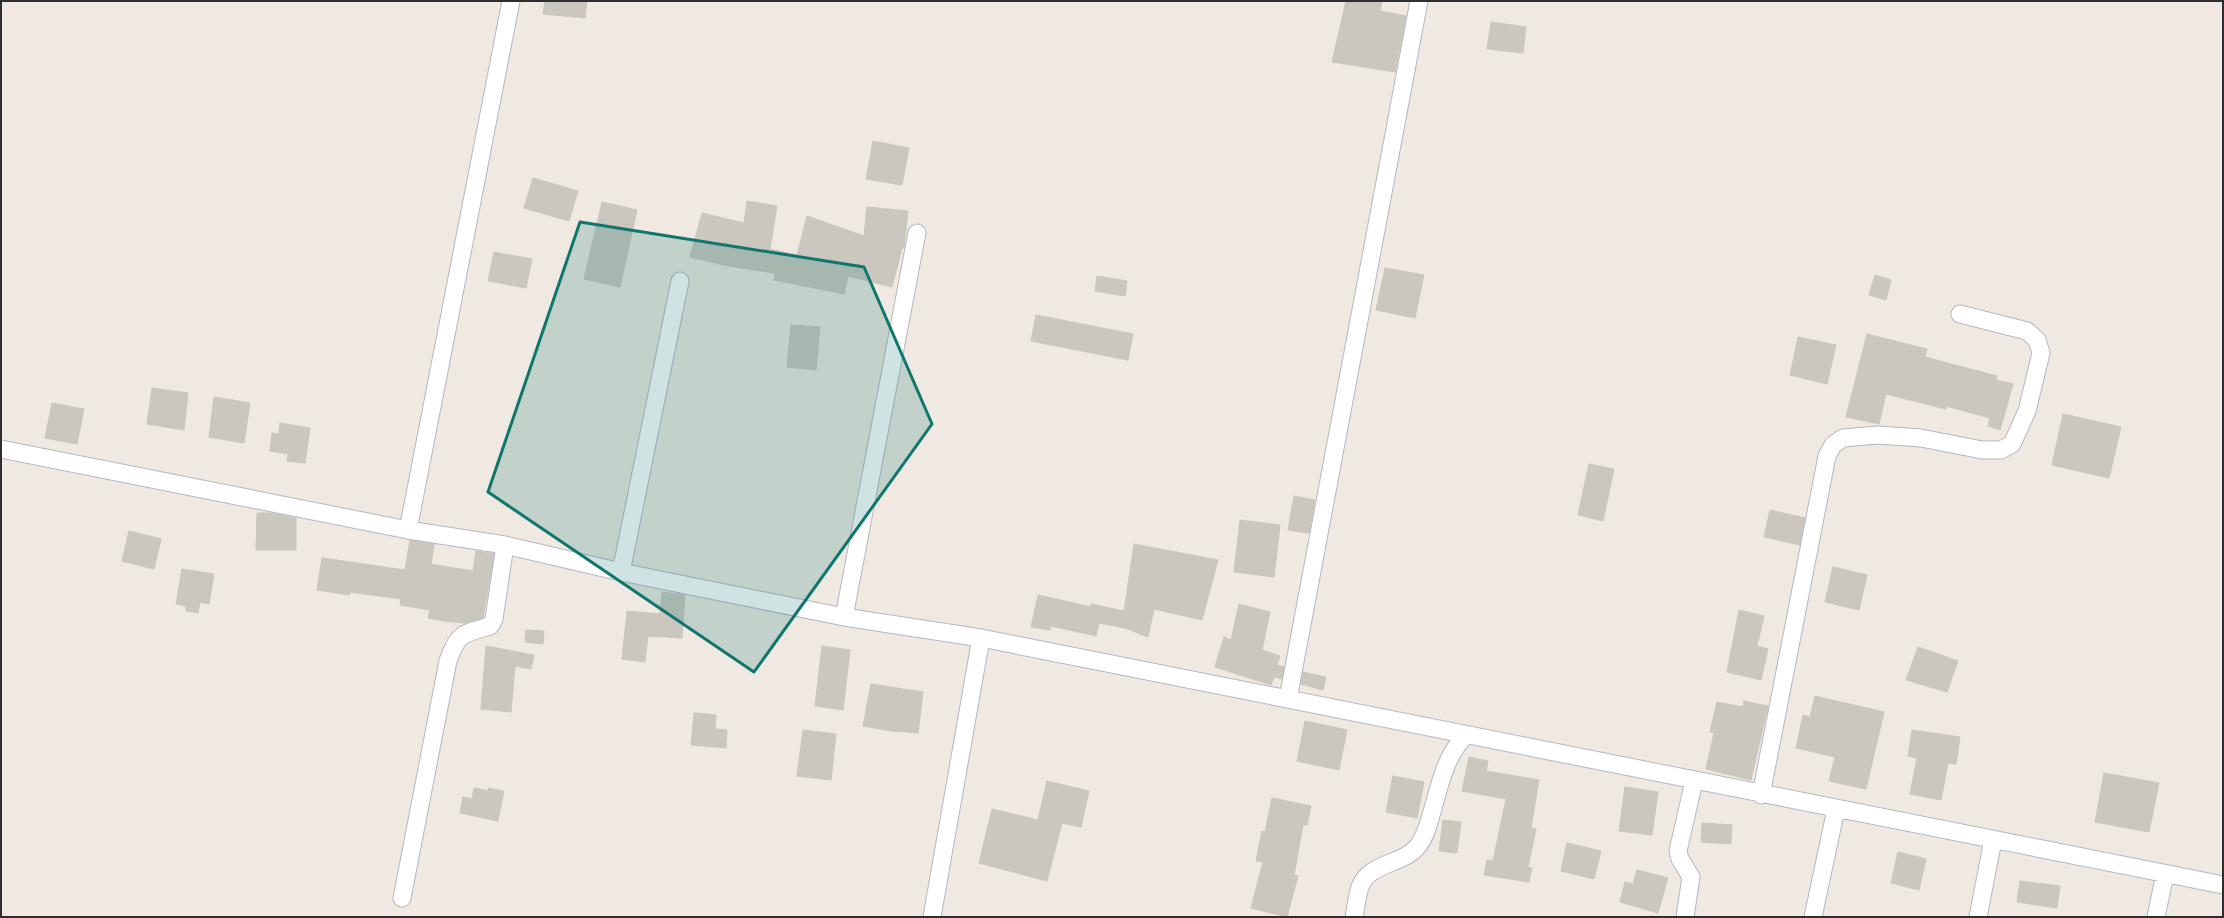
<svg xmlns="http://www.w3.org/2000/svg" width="2224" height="918" font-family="Karla,sans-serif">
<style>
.building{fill:#cbc7bf;stroke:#cbc5ba}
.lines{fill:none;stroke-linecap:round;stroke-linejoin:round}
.minor-casing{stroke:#b4b7c1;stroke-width:19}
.minor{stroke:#fff;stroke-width:17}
.marked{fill:#0f766e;fill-opacity:0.2;stroke:#0f766e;stroke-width:3;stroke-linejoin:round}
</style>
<rect width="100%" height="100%" fill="#efe9e1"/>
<path class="building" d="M545,1H587L585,18L543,14Z
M1346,1H1382L1380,11L1406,16L1395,72L1332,62Z
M1491,22L1526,27L1523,53L1487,49Z
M873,141L909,148L902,185L866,179Z
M533,178L578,191L569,221L524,208Z
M747,201L777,206L770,249L797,255L807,216L864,236L867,207L908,211L904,248H902L892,287L848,276L844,294L774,280L775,273L728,266L690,257L702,213L744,223Z
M602,202L637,210L620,287L584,279Z
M494,252L532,259L526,288L488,281Z
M1385,268L1424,275L1415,318L1376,310Z
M1875,275L1891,280L1886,300L1869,295Z
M1097,276L1127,281L1125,296L1095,291Z
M1036,315L1133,334L1128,360L1031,341Z
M791,325L820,327L816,370L787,367Z
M1867,334L1927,349L1925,357L1997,376L1996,380L2013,384L2000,430L1988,426L1990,418L1946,406V409L1886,394L1879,424L1846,417Z
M1798,337L1836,345L1827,384L1790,375Z
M152,388L188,393L184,430L147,424Z
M214,397L250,403L244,443L209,437Z
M52,403L84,409L77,444L45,438Z
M2063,414L2121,427L2109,478L2052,465Z
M280,423L310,428L305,463L287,461L288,454L270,451L272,433L279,434Z
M1589,464L1614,469L1603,521L1578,515Z
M1294,496L1315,500L1309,533L1288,530Z
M1770,510L1805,518L1800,545L1764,537Z
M257,513H270L296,518V550H256Z
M1240,520L1280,525L1274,577L1234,572Z
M129,531L161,539L154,569L122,561Z
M410,540L434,544L431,564L473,571L476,551L494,554L483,618L465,623L444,621L428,618L430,610L400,605L401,599L350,592V595L317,590L322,558L405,570Z
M1134,544L1218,560L1202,620L1154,609L1148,637L1125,628L1099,623L1096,636L1051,626L1050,630L1031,627L1038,595L1091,607V604L1124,611Z
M1833,567L1867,575L1859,610L1825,602Z
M182,569L214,574L209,604L200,602L198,613L186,611V606L176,604Z
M662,592L685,595L682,638L648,636L645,662L622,659L627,611L660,614Z
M1239,604L1270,612L1262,650L1280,656L1277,665L1284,667L1282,679L1274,677L1271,685L1215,667L1224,637L1231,640Z
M1739,610L1764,616L1757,646L1768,649L1761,680L1727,672Z
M526,630L544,631L543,644L525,642Z
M486,646L534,655L531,669L515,666L511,712L481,709Z
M822,646L850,650L843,710L815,706Z
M1918,647L1958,661L1947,692L1906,680Z
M1303,672L1326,677L1323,690L1301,684Z
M871,684L923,692L918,733L898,731V732L863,726Z
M1815,696L1884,712L1866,789L1829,781L1835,757L1796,748L1803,715L1810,717Z
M1744,701L1768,706L1751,780L1706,769L1714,733L1710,732L1717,702L1743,707Z
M694,713L716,715L715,729L727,730L726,748L691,745Z
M1305,721L1347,730L1339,770L1297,761Z
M803,730L836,734L831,780L797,776Z
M1912,730L1960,737L1956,764L1948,763L1941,800L1910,794L1917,758L1908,756Z
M1469,757L1488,761L1486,771L1539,780L1531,828L1536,829L1528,867L1532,868L1529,882L1484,875L1487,860L1493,861L1506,799L1462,791Z
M2104,773L2159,783L2149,832L2095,822Z
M1393,776L1424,782L1417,818L1386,812Z
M1047,781L1089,791L1081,827L1062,823L1047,881L979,863L992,809L1038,820Z
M1625,787L1658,792L1652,835L1619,831Z
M474,788L488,791V788L504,791L498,821L460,813L463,797L472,799Z
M1272,798L1311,806L1307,825H1303L1294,875L1298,876L1287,917L1251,908L1263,862L1256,861L1262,831L1265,832Z
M1443,820L1461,822L1457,853L1439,851Z
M1702,823L1732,825L1731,844L1701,842Z
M1567,843L1601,851L1594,879L1561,871Z
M1898,852L1926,859L1919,890L1891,883Z
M1637,870L1668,878L1658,913L1620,902L1625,882L1633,884Z
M2020,881L2060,886L2057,908L2017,902Z"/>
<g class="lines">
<g class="minor-casing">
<path id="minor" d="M1,449L408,530L505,545L621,572L844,617L981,638L2223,885
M408,530L511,1
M621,572L680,281
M844,617L917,233
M1288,699L1419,1
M1761,795L1827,456L1833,445L1843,438L1878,435L1921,438L1982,450H2001L2012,444L2027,411L2041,353L2037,340L2027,331L1960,314
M402,898L448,661C458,633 462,634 490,626L494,619L505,545
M932,917L981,638
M1354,917C1356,907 1357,896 1360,887C1369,862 1403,865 1418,846C1425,837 1428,826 1431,815C1440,786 1444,757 1466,735
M1685,917L1691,877L1680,859L1678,851L1694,781
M1813,917L1836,809
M1978,917L1993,840
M2156,917L2165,874"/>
</g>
<use href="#minor" class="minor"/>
</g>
<path class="marked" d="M580,222L864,267L932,424L754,672L488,492Z"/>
<rect width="2224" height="918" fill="none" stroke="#2e2e2e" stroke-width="4"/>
</svg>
